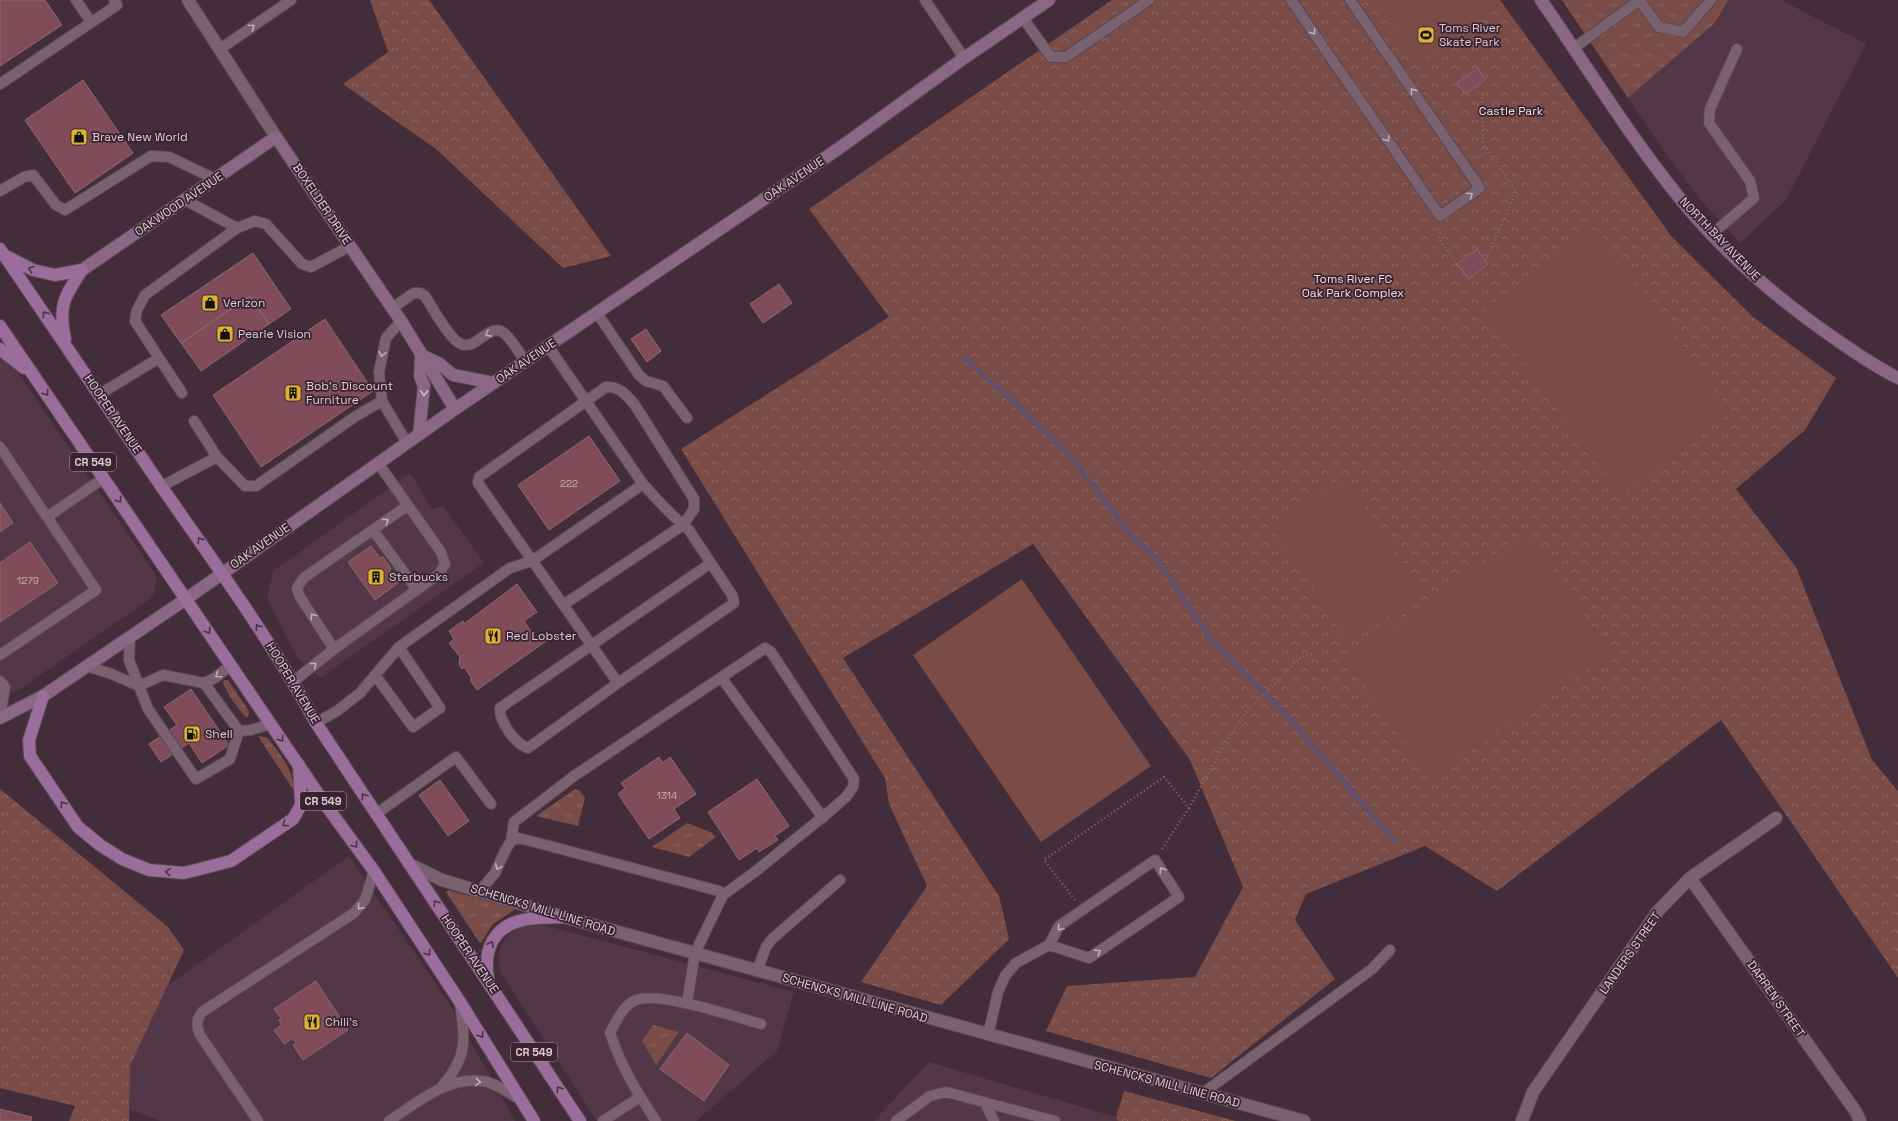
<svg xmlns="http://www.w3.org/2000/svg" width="1898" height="1121" font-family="'Space Grotesk',sans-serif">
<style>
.built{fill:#533747}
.grass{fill:url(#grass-tufts)}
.forest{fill:url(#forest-crowns)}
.pitch{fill:#7a4c48}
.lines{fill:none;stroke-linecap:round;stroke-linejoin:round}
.stream{stroke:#604f6d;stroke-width:5}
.building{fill:#814c59;stroke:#886a70}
.lane-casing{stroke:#5b4953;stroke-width:12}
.street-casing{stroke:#5b4953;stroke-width:14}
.secondary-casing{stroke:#5b4953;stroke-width:14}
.primary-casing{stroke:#5b4953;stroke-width:14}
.path{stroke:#7f6c77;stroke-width:2.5;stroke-dasharray:1 3;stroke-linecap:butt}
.lane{stroke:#7a616f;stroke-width:10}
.street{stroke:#7a616f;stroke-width:12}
.secondary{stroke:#8a6785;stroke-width:12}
.primary{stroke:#9b6d9b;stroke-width:12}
.oneway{stroke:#bfadb6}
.oneway2{stroke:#4d3245}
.oneway3{stroke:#d0bec9}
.labels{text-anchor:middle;stroke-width:3.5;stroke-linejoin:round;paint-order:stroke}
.number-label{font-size:10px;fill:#c5adb6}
.shield{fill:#392330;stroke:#ab9aa4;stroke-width:1}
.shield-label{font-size:11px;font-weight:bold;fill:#dccdd5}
.poi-label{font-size:12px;fill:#dccdd5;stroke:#392330;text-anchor:start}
.park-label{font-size:12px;fill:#f2dfdd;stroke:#392330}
.street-label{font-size:12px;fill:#dccdd5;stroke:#392330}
</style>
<defs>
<pattern id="grass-tufts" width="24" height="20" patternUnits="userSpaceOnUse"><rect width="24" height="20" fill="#7a4c48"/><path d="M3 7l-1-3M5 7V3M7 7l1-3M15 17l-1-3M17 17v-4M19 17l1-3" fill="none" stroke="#8c6562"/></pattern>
<pattern id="forest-crowns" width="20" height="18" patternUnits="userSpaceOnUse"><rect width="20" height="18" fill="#7a4c48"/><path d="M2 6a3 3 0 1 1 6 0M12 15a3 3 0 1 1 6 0" fill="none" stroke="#8c6562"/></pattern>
</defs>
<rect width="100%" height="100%" fill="#432d3a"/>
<path class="built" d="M1728,0H1781L1866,44L1786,200L1740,243L1701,201L1663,150L1628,98L1715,23Z
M0,357L10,364L21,377L155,574L157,581L154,593L150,599L17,691L0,698Z
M410,473L432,509L443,506L484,563L320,678L298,658L267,599L273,571Z
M349,856L452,1008L515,1121H160L129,1109L130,1066L167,986Z
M532,924L543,925L794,992L777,1051L696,1121H597L501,973L498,962L499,951L504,941L511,932L521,927Z
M929,1062L1116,1117L1118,1121H874Z"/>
<path class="grass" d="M1562,0H1728L1715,23L1628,98Z
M224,680H228L249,711L248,717H246C237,708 228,695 223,683Z
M259,736L268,738C281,756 293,769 295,792L261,741Z
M575,789L579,790L585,798L578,826L536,816Z
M687,823L713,833L712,835L716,837L689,857L652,847Z
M448,890L513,908L514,910L493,924L481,943L479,942L446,892Z
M653,1025L679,1032L656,1065L642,1041Z"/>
<path class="forest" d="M370,0H429L611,256L563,268L436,149L343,84L388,52Z
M1112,0H1500L1672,237L1753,317L1836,378L1805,430L1736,489L1796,567L1872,760L1898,791V978L1721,720L1497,891L1425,846L1306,894L1295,920L1335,979L1211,1078L1046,1031L1067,986L1195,977L1243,887L1190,760L1033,544L843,658L999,896L1009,939L941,1005L861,982L927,886L889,804L885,778L681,449L889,317L809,209Z
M0,789L168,927L184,950L130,1066L129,1121H69L75,1106L0,1088Z
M1124,1091L1236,1121H1118L1116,1117Z"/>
<path class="pitch" d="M1377,0H1494L1498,6L1415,65L1374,2Z
M1595,228L1731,412L1620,494L1484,310Z
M1344,476L1422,593L1348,642L1271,525Z
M1527,532L1611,653L1429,780L1345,658Z
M1022,579L1151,766L1041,842L913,655Z"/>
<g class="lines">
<path class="stream" d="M965,358L1069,454L1135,540L1155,556L1210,638L1279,707L1395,841"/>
</g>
<path class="building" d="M0,0H45L62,25L0,66Z
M1478,68L1485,80L1465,94L1457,83Z
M83,80L133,153L75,193L25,120Z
M1477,249L1488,264L1469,279L1457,264Z
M253,253L291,309L269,324L250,296L181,343L161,315Z
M779,284L792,303L763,323L750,304Z
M250,296L269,324L201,371L181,343Z
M325,319L373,391L261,467L213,395Z
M646,329L661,351L647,362L631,339Z
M589,436L620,481L549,530L518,485Z
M0,503L13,523L0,532Z
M30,542L58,583L0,622V563Z
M371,546L380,558L383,557L391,569L389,570L398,583L375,600L348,562Z
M517,584L537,612L524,621L536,639L545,633L549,639L477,690L470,680L472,679L464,667L462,669L459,664L460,657L449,643L454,639L449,631L463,621L464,624Z
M191,689L229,745L202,763L189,743L161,762L149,744L177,725L164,707Z
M659,757L663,763L670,757L696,794L674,809L680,818L649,839L618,794L625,788L621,783Z
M757,779L789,826L775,836L778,840L759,852L757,848L739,860L708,812Z
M440,780L469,821L448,836L419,795Z
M316,981L348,1030L303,1060L293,1045L296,1043L293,1038L284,1044L274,1030L282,1025L279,1020L281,1018L274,1009Z
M687,1033L729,1065L704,1101L660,1069Z
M0,1109L32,1117L31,1121H0Z"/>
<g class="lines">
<g class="lane-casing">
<path id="lane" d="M76,0L91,22
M925,0L964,58
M1291,0L1440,216L1480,188L1350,0
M1639,0L1659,27L1683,32L1711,0
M1023,18L1051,57H1066L1149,0
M1574,48L1640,0
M220,49L291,0
M0,84L117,5L114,0
M0,191L24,177L33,175L56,205L65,210L151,156L169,157L215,179
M185,200L237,228L255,221L266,224L302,264L311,267L350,246
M1712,234L1754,198L1750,181L1709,123L1710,109L1737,49
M392,308L414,293H420L425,296C432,307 450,340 461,344C477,351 490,320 505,334C513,341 519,353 525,361
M597,313L639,375L646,381L663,386L687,418
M401,321L386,338L379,372L382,401L407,443
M159,358L182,393
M100,394L159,358L135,321L137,310L145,295L237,228
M194,421L217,457
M0,447L96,590L0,655
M162,486L217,457L245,486H256L356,416L382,401
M47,517L104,478
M373,530L417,590
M563,605L683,525L694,509V499L635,405C627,396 620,386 606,387L479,477L478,483L618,683L734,603L732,595L689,530C672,516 658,501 643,484
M334,649L300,597L297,589L300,583L305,577L407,506
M86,666L109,673L139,686L163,675L204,683L239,731L230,759L196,779L148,709L129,660L130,636
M375,675L413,727L440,708L399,647
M721,677L823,818
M0,681L5,687L0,718
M294,681L334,649L439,574L445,564L441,552L378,463
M204,683L215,678L231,665
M618,683L528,748C515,744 499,721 500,708L711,563
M316,723L337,711L360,693L399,647L510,568L532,561L643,484L548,346
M239,731L251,730L271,724
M376,814L456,757L491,804
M511,841L518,838L542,844L719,891L723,895L695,953L687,1003
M480,891L495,873L505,851L511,841L514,822L574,776L765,648L771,652L854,779L853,787L846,797L830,811L756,871L723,895
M757,971L766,947L772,939L840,880
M988,1035L998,992L1005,976L1016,963L1049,945L1059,926L1155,860L1179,897L1089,958L1049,945
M442,1086C468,1057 465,1040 460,1003
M1203,1093L1372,969L1390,950
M985,1103L994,1121
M258,1121L200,1035C196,1026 196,1020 202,1012L354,913L365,900L374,871
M389,1121C417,1103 447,1076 483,1081C496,1083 510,1094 521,1100
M603,1121L640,1097
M656,1121C636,1091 622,1068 610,1033C616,1022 623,1005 636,1000C659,991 736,1017 761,1024
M896,1121L930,1096L946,1092L1055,1121"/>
</g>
<g class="street-casing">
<path id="street" d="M188,0L276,137
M409,864L442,880L564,917L1304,1121
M1690,878L1856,1112L1860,1121
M1522,1121L1533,1092L1658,911L1690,878L1776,818"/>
</g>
<g class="secondary-casing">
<path id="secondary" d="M1541,0C1586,65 1628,134 1678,196C1722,251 1776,298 1834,338C1854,352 1876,367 1898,378
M82,270L276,137L401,321L455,409
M419,434L424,386L420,376L421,355L440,364L453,375L494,383
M0,718L43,696L186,599L455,409L838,149L964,58L1049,0"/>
</g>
<g class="primary-casing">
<path id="primary" d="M0,249C54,328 107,407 161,486C215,564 271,640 316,723L580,1121
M6,256L33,270L55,275L82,270
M0,326L325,804L374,871L460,1002L534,1121
M65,339C58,306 64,297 82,270
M0,349L24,368
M43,696L29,740L30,756L78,827L100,845L122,859L149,870L184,873L231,861L293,819L301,805L299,765
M488,977C483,950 494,926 523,920C536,917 550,918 564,917"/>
</g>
<path class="path" d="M1482,98L1483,144L1516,191L1486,261
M1476,160L1488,151
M1440,229L1439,239L1457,264
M1162,849L1189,808
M1075,900L1044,860L1164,777L1189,808L1229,736L1248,710L1274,685L1299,658L1313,654"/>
<use href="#lane" class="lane"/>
<use href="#street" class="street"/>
<use href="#secondary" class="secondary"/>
<use href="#primary" class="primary"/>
</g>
<defs><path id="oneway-chevron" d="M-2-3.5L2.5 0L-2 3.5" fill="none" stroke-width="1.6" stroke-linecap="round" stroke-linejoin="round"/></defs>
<g class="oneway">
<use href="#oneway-chevron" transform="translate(252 27) rotate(-35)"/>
<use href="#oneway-chevron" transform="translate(1313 32) rotate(56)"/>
<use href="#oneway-chevron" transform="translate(1413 91) rotate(-125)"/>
<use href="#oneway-chevron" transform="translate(1387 139) rotate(56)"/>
<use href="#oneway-chevron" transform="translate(1470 195) rotate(-35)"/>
<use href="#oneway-chevron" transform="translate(488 334) rotate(151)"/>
<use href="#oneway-chevron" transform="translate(382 354) rotate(101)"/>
<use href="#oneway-chevron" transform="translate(386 521) rotate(-34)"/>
<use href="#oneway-chevron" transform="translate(313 616) rotate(-123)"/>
<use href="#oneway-chevron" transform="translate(314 665) rotate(-38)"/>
<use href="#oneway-chevron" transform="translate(218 675) rotate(145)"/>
<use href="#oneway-chevron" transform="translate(498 867) rotate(114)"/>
<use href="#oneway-chevron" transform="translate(1162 870) rotate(-123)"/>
<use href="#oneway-chevron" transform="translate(360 907) rotate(131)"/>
<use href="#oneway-chevron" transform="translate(1060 928) rotate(131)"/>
<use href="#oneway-chevron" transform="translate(1098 952) rotate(-32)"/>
<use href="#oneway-chevron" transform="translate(478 1082) rotate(3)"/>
</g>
<g class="oneway2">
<use href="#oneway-chevron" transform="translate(31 269) rotate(-158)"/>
<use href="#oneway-chevron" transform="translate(45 314) rotate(-125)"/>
<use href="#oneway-chevron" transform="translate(46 393) rotate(56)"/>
<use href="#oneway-chevron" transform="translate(119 500) rotate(56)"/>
<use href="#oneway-chevron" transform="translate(200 540) rotate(-125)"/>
<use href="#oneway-chevron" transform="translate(258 627) rotate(-123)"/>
<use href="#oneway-chevron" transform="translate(208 631) rotate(56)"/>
<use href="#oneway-chevron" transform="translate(281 739) rotate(56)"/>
<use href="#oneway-chevron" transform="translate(364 796) rotate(-123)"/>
<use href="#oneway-chevron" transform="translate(63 804) rotate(-124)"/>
<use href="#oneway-chevron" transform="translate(285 824) rotate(146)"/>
<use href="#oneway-chevron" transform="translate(355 845) rotate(54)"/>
<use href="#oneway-chevron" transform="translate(168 872) rotate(-175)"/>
<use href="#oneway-chevron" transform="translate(436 903) rotate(-124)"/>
<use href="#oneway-chevron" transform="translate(491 944) rotate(-61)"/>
<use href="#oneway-chevron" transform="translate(428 953) rotate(57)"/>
<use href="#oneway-chevron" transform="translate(481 1035) rotate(58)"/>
<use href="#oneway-chevron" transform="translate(559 1089) rotate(-124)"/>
</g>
<use class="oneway3" href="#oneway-chevron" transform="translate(424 393) rotate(92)"/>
<defs>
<g id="stadium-square" transform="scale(0.9)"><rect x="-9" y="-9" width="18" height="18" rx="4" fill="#ddb233" stroke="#392330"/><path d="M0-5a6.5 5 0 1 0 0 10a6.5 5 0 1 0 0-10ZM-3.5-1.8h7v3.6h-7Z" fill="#111"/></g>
<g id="shop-square" transform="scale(0.9)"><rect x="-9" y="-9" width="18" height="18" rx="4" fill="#ddb233" stroke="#392330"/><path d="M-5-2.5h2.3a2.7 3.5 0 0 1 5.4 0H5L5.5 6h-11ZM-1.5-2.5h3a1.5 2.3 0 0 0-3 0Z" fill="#111"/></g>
<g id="building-square" transform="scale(0.9)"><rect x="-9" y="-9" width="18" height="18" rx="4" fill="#ddb233" stroke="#392330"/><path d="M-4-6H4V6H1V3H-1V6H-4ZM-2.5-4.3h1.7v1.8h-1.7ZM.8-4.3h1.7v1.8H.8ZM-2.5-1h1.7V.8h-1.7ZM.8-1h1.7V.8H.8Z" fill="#111"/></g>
<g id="restaurant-square" transform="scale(0.9)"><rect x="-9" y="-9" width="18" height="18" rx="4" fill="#ddb233" stroke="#392330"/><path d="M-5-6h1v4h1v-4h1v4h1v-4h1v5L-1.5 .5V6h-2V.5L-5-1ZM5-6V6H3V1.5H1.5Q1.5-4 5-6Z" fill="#111"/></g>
<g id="fuel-square" transform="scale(0.9)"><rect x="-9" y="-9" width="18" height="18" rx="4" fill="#ddb233" stroke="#392330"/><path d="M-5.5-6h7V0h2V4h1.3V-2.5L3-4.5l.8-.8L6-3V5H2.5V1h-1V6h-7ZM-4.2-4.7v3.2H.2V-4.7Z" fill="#111"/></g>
</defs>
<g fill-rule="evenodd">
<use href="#stadium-square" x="1426" y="35"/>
<use href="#shop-square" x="79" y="137"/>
<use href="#shop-square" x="210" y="303"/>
<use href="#shop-square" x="225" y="334"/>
<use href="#building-square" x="293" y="393"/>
<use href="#building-square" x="376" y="577"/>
<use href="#restaurant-square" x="493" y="636"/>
<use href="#fuel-square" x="192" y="734"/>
<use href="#restaurant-square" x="312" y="1022"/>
</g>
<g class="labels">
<g class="number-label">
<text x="569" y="487">222</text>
<text x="28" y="584">1279</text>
<text x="667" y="799">1314</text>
</g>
<g class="shield">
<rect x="70" y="453" width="46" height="18" rx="3"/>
<rect x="300" y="792" width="46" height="18" rx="3"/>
<rect x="511" y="1043" width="46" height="18" rx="3"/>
</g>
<g class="shield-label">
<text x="93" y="466">CR 549</text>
<text x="323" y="805">CR 549</text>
<text x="534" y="1056">CR 549</text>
</g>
<g class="poi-label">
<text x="1439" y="32">Toms River<tspan x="1439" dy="14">Skate Park</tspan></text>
<text x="92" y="141">Brave New World</text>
<text x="223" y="307">Verizon</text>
<text x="238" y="338">Pearle Vision</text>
<text x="306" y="390">Bob's Discount<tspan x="306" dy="14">Furniture</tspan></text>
<text x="389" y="581">Starbucks</text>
<text x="506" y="640">Red Lobster</text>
<text x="205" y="738">Shell</text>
<text x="325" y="1026">Chili's</text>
</g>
<g class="park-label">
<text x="1511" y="115">Castle Park</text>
<text x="1353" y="283">Toms River FC<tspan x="1353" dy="14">Oak Park Complex</tspan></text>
</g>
<g class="street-label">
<text transform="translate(794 179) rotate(-34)" y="4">OAK AVENUE</text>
<text transform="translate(179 204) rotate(-34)" y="4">OAKWOOD AVENUE</text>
<text transform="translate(322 204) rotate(56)" y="4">BOXELDER DRIVE</text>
<text transform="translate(1720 239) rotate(46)" y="4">NORTH BAY AVENUE</text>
<text transform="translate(526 361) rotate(-34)" y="4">OAK AVENUE</text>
<text transform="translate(113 414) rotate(56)" y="4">HOOPER AVENUE</text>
<text transform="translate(260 546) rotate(-35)" y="4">OAK AVENUE</text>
<text transform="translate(293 683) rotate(59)" y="4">HOOPER AVENUE</text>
<text transform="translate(543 910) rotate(17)" y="4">SCHENCKS MILL LINE ROAD</text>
<text transform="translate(1630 953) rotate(-55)" y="4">LANDERS STREET</text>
<text transform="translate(470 954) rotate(56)" y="4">HOOPER AVENUE</text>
<text transform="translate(855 998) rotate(16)" y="4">SCHENCKS MILL LINE ROAD</text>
<text transform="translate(1776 999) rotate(55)" y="4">DARREN STREET</text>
<text transform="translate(1167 1084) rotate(15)" y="4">SCHENCKS MILL LINE ROAD</text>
</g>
</g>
</svg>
